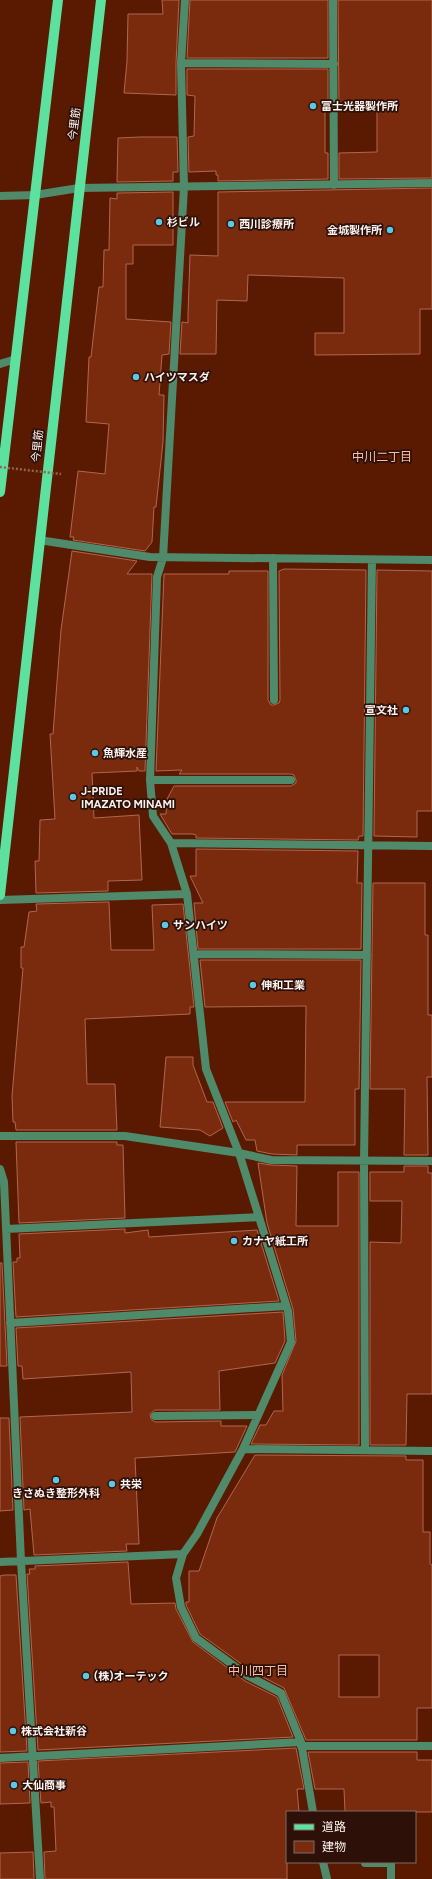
<svg xmlns="http://www.w3.org/2000/svg" width="432" height="1879" font-family="Figtree,'Noto Sans JP',sans-serif">
<style>
.building{fill:#7a2b0e;stroke:#af674f;fill-rule:evenodd}
.lines{fill:none;stroke-linecap:round;stroke-linejoin:round}
.minor{stroke:#4f8a6a;stroke-width:8}
.primary{stroke:#5de19f;stroke-width:10}
.path-bridge{stroke:#906352;stroke-width:2.5;stroke-dasharray:2 2;stroke-linecap:butt}
.poi-dot{fill:#5ac8e6;stroke:#2d1108;stroke-width:1.5}
.labels{text-anchor:middle;stroke-width:3.5;stroke-linejoin:round;paint-order:stroke}
.poi-label{font-size:11px;font-weight:bold;fill:#fbf2ef;stroke:#2d1108;text-anchor:start}
.street-label{font-size:11px;fill:#fbf2ef;stroke:#2d1108}
.neighbourhood-label{font-size:12px;fill:#fcbca7;stroke:#2d1108}
</style>
<rect width="100%" height="100%" fill="#5a1a02"/>
<path class="building" d="M162,0H179L176,63V95L124,93L127,61L128,14H163Z
M190,0H328V58H187Z
M338,0H432V178L339,179V153L377,152V107H339Z
M187,69H328V107H325V153H328V179L218,181V175H216V171L189,172L188,137L194,136L195,96L187,95Z
M140,137H177L178,172H173V181L117,182L118,138Z
M432,188V309H420V354L315,355V333H344V278L248,275L247,301L217,300L216,354H180L182,322L188,323V315L190,255L218,256V192Z
M173,192V245H133V264H126V319L171,322L169,354L162,355L159,395H164L163,442L156,507H154L152,542L145,551L73,540L74,537H70L78,471L105,474L109,424L86,422L89,357H91L99,287H103L104,250H109L110,198L117,199V193Z
M72,551L137,561L127,574H152L145,771H139L137,767V771L92,773L94,818L139,815L142,880L108,881V891L36,893L35,861H39L40,820L55,819L50,734H53L61,630Z
M284,569L366,570L363,836H359L358,840L196,838V835L193,834H172L160,814H166L167,799L174,786H291L296,783V780L294,775L291,774H179L182,770L156,771L164,574H229V571H268V700L271,705H274L279,703L280,700L279,571Z
M377,570L432,571V811H417V837L374,836Z
M196,849L358,851L357,883H362L361,949H198L194,903H203L190,876H196Z
M373,883H425V935H428V1015H432V1077H427L428,1155H404L405,1089H370Z
M109,902L111,950H154L152,905L183,904L194,1007H190V1014L85,1019L87,1084H115L117,1130H16L15,1122H13L12,1096L23,968H21V947H24L29,912L37,911L36,904Z
M200,960H361L359,1089H355V1145H297V1155L272,1154L257,1151L255,1140H246L236,1120L233,1122L225,1102H305L306,1006L205,1007Z
M166,1057H193V1065L207,1102H213L223,1128L210,1136L200,1130L160,1127Z
M16,1142H117V1145H123L125,1218L19,1223Z
M258,1163L271,1165L297,1166L296,1226H338V1172H359V1445L251,1444L260,1425H266L274,1411H283L282,1375L296,1341L293,1309L267,1223Z
M404,1166H428V1173H432V1394H407L406,1445H370V1242L401,1243L402,1201H370V1172H404Z
M125,1229V1233L148,1230L149,1237L257,1230L279,1301L16,1317L13,1262H17V1258H20L19,1234Z
M0,1263H2L7,1366H0Z
M283,1312L285,1341L275,1363L219,1371L220,1410H155L150,1414L151,1419L155,1422L221,1421V1426H247L235,1452L135,1458L139,1544H126L127,1551L34,1555L30,1509L24,1510L20,1417L132,1412L131,1372L23,1379L22,1366H18L16,1328Z
M0,1418H9L13,1510L0,1511Z
M255,1455L406,1456V1460H423V1532H430V1564L432,1565V1708H417V1740H306L284,1688L251,1671L200,1634L186,1605V1602H189V1571H199L217,1518ZM339,1655H379V1697H339Z
M128,1562L131,1604L175,1603L176,1609L193,1642L245,1681L277,1697L293,1737L38,1750L27,1574H30L29,1569H35V1566Z
M4,1575H16L27,1751L0,1752V1576Z
M296,1748L304,1789H297L299,1812H287V1879H45L44,1852L56,1851L54,1807H51V1802L41,1803L38,1761Z
M308,1752H417V1760H432V1812H345L344,1789H315Z
M28,1762L30,1803L0,1804V1763Z
M33,1852L34,1879H0V1853Z"/>
<g class="lines">
<path class="minor" d="M185,0L181,63L184,187L163,558L157,577L150,780L153,816L171,843L187,894L206,1069L239,1153L259,1217L288,1311L291,1342L243,1449L197,1534L183,1554L176,1578L181,1607L196,1638L248,1676L281,1693L301,1742L313,1812
M333,0L334,185
M181,63L334,64
M0,196L35,195L79,188L432,183
M0,364L16,359
M39,540L150,557L432,560
M273,558L274,700
M150,780H291
M171,843L432,846
M0,900L187,894
M194,954L367,955
M0,1136H125L239,1153L271,1160L432,1161
M0,1169L4,1182L21,1561L40,1879
M6,1229L259,1217
M10,1323L286,1306
M155,1416L258,1415
M243,1449L432,1451
M365,1450L364,1161L372,560
M0,1562L183,1554
M301,1746H432
M0,1758L301,1742
M323,1862L327,1879
M391,1862V1879
M365,1863H391"/>
<path class="primary" d="M0,492L58,0
M0,895L101,0"/>
<path class="path-bridge" d="M0,467L61,474"/>
</g>
<g class="poi-dot">
<circle cx="313" cy="106" r="4"/>
<circle cx="159" cy="222" r="4"/>
<circle cx="231" cy="224" r="4"/>
<circle cx="390" cy="230" r="4"/>
<circle cx="136" cy="377" r="4"/>
<circle cx="406" cy="710" r="4"/>
<circle cx="95" cy="753" r="4"/>
<circle cx="73" cy="797" r="4"/>
<circle cx="165" cy="925" r="4"/>
<circle cx="253" cy="985" r="4"/>
<circle cx="234" cy="1241" r="4"/>
<circle cx="56" cy="1480" r="4"/>
<circle cx="112" cy="1484" r="4"/>
<circle cx="86" cy="1676" r="4"/>
<circle cx="13" cy="1731" r="4"/>
<circle cx="14" cy="1785" r="4"/>
</g>
<g class="labels">
<g class="poi-label">
<text x="321" y="110">富士光器製作所</text>
<text x="167" y="226">杉ビル</text>
<text x="239" y="228">西川診療所</text>
<text x="382" y="234" text-anchor="end">金城製作所</text>
<text x="144" y="381">ハイツマスダ</text>
<text x="398" y="714" text-anchor="end">宣文社</text>
<text x="103" y="757">魚輝水産</text>
<text x="81" y="795">J-PRIDE<tspan x="81" dy="13">IMAZATO MINAMI</tspan></text>
<text x="173" y="929">サンハイツ</text>
<text x="261" y="989">伸和工業</text>
<text x="242" y="1245">カナヤ紙工所</text>
<text x="120" y="1488">共栄</text>
<text x="56" y="1497" text-anchor="middle">きさぬき整形外科</text>
<text x="94" y="1680">(株)オーテック</text>
<text x="21" y="1735">株式会社新谷</text>
<text x="22" y="1789">大仙商事</text>
</g>
<g class="street-label">
<text transform="translate(74 124) rotate(-83)" y="4">今里筋</text>
<text transform="translate(37 446) rotate(-84)" y="4">今里筋</text>
</g>
<g class="neighbourhood-label">
<text x="382" y="461">中川二丁目</text>
<text x="258" y="1675">中川四丁目</text>
</g>
</g>
<rect x="286" y="1811" width="130" height="52" fill="#2d1108" stroke="#7f6b64"/>
<rect x="294" y="1824" width="20" height="6" fill="#5de19f" stroke="#7f6b64"/>
<text x="322" y="1831" font-size="12" fill="#fbf2ef">道路</text>
<rect x="294" y="1841" width="20" height="12" fill="#7a2b0e" stroke="#7f6b64"/>
<text x="322" y="1851" font-size="12" fill="#fbf2ef">建物</text>
</svg>
